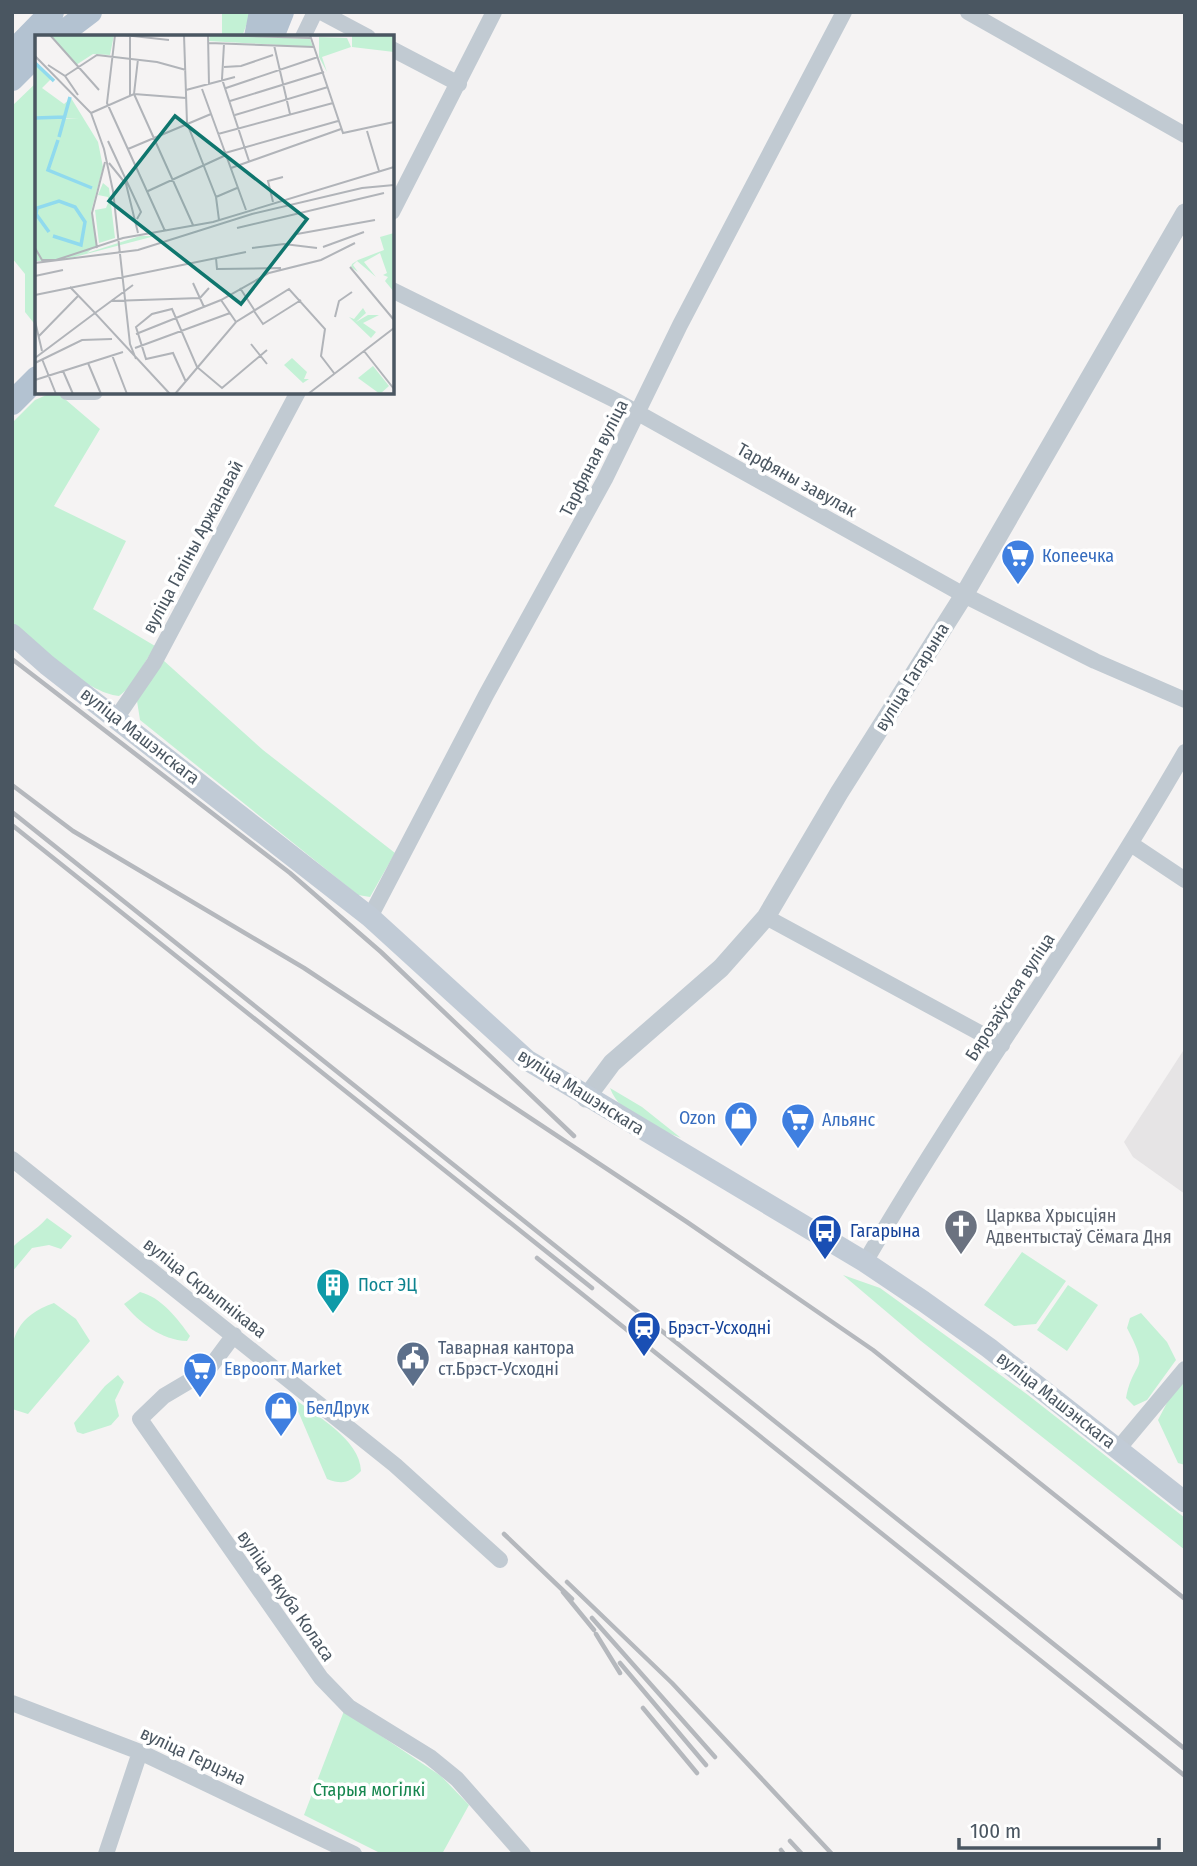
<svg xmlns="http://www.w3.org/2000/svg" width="1197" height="1866" font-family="'Fira Sans Condensed',sans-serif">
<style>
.education{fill:#e6e4e5}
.green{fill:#c3f1d5}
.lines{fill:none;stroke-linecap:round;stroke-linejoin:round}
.minor{stroke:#c1cad2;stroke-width:16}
.tertiary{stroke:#c1cad2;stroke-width:19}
.secondary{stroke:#c1cbd6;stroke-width:21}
.primary{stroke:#b3c2d1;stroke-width:24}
.rail{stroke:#b5b8bd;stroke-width:4.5}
.labels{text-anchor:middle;stroke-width:7;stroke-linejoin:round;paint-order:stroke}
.street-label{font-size:18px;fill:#4a5661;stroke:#fff}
.shop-label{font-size:18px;fill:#366cbe;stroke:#fff;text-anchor:start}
.worship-label{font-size:18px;fill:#5b616d;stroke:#fff;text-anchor:start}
.transit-label{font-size:18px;fill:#164399;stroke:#fff;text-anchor:start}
.culture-label{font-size:18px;fill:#0d838f;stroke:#fff;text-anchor:start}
.service-label{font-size:18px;fill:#4e5e75;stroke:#fff;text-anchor:start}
.park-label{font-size:18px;fill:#17864f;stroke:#fff}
.inset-river{fill:none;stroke:#90daee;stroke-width:3.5}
.inset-road{fill:none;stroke:#b1b4b9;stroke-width:2}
.view{fill:#0f766e;fill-opacity:0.15;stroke:#0f766e;stroke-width:3.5}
.inset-edge{fill:none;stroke:#4a5661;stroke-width:3.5}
</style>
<rect width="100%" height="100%" fill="#f5f3f3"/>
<path class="education" d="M1185,1048V1194L1133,1157L1124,1142Z"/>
<path class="green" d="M222,12H251L242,37H222Z
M37,82V327L25,312V274L12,258V106Z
M51,393L59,394L100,429L54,506L126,541L93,609L155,646L130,687L119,696C88,693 34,646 12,623V423L35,400Z
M163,660L263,750L395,853L370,897L358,895L140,720L137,701Z
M610,1088L642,1107L681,1138C655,1127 621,1117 610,1088Z
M47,1218L72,1236L61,1249L49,1245L32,1248L12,1272V1248C23,1236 36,1231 47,1218Z
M1022,1252L1066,1281L1036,1324L1014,1326L984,1305Z
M843,1275L880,1288L1028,1395L1185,1518V1550L921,1341Z
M1068,1285L1098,1305L1067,1351L1037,1330Z
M140,1292C161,1297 178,1319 190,1336L187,1341C161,1340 140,1323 124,1304Z
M54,1303L76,1319L90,1341L28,1414L12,1409C12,1359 0,1322 54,1303Z
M1141,1313L1167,1342L1176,1360L1147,1400L1134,1406L1126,1398C1134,1357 1151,1374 1127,1328L1130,1318Z
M118,1375L124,1382L115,1400L119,1416L111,1425L83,1434L77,1432L74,1423L105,1386Z
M1185,1381V1465L1178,1463L1158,1420L1171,1395Z
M292,1397C315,1415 360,1439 361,1471C349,1483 343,1485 327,1479Z
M344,1711L441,1776L469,1805L442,1854H382L304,1815Z"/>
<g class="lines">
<path class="minor" d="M321,12L368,37
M968,12L1185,135
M303,37L315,12
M392,49L459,84
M392,212L494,12
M392,290L613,399L964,595L1095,661L1185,700
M67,392H95
M117,717L154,663L298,392
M1131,844L1185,880
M370,917L486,695L605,479L680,325L844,12
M766,917L1002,1045
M12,1159L395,1465L500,1560
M865,1262C966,1089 1085,926 1185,752
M234,1335L208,1370L164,1396L140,1419L321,1678L349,1707L430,1757L457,1779L523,1854
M1118,1449L1185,1369
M12,1703L140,1752L354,1854
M106,1854L140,1752"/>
<path class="tertiary" d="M586,1098L612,1063L721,968L766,917L839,793L964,595L1185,213"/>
<path class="secondary" d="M12,634L47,665L370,917L527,1060L865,1262L923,1301L989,1348L1185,1502"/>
<path class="primary" d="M57,37L90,12
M256,37L261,12
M272,37L282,12
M12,53L52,12
M12,79L37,54
M12,403L37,378"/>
<path class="rail" d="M12,659L290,873L381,952L574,1136
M12,785L73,831L304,968L687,1222L873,1350L1185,1599
M12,812L1185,1749
M12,825L592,1288
M537,1258L1185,1776
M504,1534L572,1599
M567,1582L672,1683L832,1854
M563,1592L594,1630
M592,1618L715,1757
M596,1634L620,1673
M620,1663L706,1765
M643,1708L697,1773
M790,1841L802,1854
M781,1850L784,1854"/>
</g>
<defs>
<g id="supermarket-pin" transform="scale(1.75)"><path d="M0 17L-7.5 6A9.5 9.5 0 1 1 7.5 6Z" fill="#3f7fe0" stroke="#fff"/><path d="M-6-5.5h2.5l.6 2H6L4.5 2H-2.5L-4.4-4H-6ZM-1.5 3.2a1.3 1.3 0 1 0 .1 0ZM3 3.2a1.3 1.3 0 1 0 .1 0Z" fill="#fff"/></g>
<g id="shop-pin" transform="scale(1.75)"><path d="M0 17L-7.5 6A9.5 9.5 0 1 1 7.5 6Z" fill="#3f7fe0" stroke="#fff"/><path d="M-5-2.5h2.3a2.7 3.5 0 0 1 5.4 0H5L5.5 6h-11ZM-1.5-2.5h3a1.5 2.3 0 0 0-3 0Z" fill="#fff"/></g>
<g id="church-pin" transform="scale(1.75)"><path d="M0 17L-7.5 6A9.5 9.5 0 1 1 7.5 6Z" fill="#6b7280" stroke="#fff"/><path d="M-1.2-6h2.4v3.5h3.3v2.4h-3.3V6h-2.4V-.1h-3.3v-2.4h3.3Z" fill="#fff"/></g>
<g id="bus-pin" transform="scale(1.75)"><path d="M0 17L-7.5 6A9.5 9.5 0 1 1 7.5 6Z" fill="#1a4fb4" stroke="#fff"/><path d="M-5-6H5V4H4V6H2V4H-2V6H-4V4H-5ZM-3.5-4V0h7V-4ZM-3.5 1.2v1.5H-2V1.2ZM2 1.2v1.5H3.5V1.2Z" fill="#fff"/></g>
<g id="building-pin" transform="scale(1.75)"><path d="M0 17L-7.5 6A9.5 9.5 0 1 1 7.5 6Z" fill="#0f9aa8" stroke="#fff"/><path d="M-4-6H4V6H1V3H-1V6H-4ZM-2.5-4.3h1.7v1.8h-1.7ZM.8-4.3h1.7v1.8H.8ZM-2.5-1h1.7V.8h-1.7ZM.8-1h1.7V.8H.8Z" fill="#fff"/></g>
<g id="station-pin" transform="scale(1.75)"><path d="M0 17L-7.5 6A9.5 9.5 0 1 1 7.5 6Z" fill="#1a4fb4" stroke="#fff"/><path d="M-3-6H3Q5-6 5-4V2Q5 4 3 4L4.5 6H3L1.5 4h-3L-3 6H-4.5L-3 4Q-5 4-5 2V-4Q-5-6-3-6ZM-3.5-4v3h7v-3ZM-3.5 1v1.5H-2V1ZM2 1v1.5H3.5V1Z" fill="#fff"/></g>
<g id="civic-pin" transform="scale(1.75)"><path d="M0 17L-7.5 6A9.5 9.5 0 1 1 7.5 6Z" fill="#5c6f8a" stroke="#fff"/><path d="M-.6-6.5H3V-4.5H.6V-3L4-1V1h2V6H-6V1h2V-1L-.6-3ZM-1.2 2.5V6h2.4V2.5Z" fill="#fff"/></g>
</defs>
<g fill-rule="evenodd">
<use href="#supermarket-pin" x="1018" y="556"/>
<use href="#shop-pin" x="741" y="1118"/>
<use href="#supermarket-pin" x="798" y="1120"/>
<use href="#church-pin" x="961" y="1226"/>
<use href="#bus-pin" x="825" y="1231"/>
<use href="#building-pin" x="333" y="1285"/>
<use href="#station-pin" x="644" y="1328"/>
<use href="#civic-pin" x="413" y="1358"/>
<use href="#supermarket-pin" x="200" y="1369"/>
<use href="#shop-pin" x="281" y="1408"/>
</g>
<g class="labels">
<g class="street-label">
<text transform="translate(594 458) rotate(-63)" y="6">Тарфяная вуліца</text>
<text transform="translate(797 480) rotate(29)" y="6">Тарфяны завулак</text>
<text transform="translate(193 547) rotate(-62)" y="6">вуліца Галіны Аржанавай</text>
<text transform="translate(912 677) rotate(-58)" y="6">вуліца Гагарына</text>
<text transform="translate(140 736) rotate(38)" y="6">вуліца Машэнскага</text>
<text transform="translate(1010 997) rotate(-57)" y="6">Бярозаўская вуліца</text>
<text transform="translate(581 1092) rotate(32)" y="6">вуліца Машэнскага</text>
<text transform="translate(205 1288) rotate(38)" y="6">вуліца Скрыпнікава</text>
<text transform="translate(1056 1400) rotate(38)" y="6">вуліца Машэнскага</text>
<text transform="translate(286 1596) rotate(55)" y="6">вуліца Якуба Коласа</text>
<text transform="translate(193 1756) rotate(25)" y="6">вуліца Герцэна</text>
</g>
<g class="shop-label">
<text x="1042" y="562">Копеечка</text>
<text x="716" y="1124" text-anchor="end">Ozon</text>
<text x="822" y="1126">Альянс</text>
<text x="224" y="1375">Евроопт Market</text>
<text x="306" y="1414">БелДрук</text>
</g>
<g class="worship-label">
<text x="986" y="1222">Царква Хрысціян<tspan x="986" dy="21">Адвентыстаў Сёмага Дня</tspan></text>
</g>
<g class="transit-label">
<text x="850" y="1237">Гагарына</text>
<text x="668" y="1334">Брэст-Усходні</text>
</g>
<g class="culture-label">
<text x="358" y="1291">Пост ЭЦ</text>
</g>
<g class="service-label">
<text x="438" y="1354">Таварная кантора<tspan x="438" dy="21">ст.Брэст-Усходні</tspan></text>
</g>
<g class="park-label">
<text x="369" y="1796">Старыя могілкі</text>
</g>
</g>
<g transform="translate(35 35)">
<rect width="359" height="359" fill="#f5f3f3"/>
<path d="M16,0H79L75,20L58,19L41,30ZM175,0L275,4L278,12L174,6ZM317,0H359V17L317,12ZM284,2L312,3L316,12L287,22L292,37L284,22ZM0,30L16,44L7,53L29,69L36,63L63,107L68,132L56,177L62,210L52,218L105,201H120L28,225L0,226V84H44L0,82ZM68,148L74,153L80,203L64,208L60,175L71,173L73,168V162L63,160ZM359,198V257L350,246L353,242L348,240L352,238L345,218L329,227L341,242L322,226L318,230L323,237L316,232L317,229L323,225L349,215L345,202ZM328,273L331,278L321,287L333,280H344L328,288L341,297L336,303L314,282L319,284ZM257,323L272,337L269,344H274L268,348L249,330ZM338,331L354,351L345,359L323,343Z" fill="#c3f1d5"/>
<path class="inset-river" d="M0,28L19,46M0,83L30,82M24,102L35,62M23,105L13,135L57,153M14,197L1,179L2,173L24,166L40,172L50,187L46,210L18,201"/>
<path class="inset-road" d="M15,0L64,55M80,0L72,68L130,196M89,0L134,5M149,0L152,88L181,162L184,185M173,0L174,50M181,0L276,3M275,0L308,98L359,87M174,8L279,12M189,9L187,44L214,126M239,10L255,79M0,21L56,78L69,114L78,156L95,309L101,324M103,24L99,59L158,190M13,30L30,41L43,60M189,32L206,31L238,20M30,41L62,20L122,27L151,35M191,53L283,22M167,54L211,175M151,55L200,42M95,61V0M195,66L289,37M56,78L99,59L151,63M200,80L293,52M332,96L344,136M183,99L298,68M73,106L106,177L102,184M93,114L176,79M190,118L303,86M74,128L91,149L103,198M196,133L306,94M113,156L191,120M181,162L202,153M238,167L233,146L248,142M202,193L349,158M262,199L340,185M288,212L329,197M0,213L7,225H21L88,203L178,187L359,132M62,213L57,178L70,127M217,213L249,209L282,213M181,223L182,234L246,233M0,228L103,215L217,179L327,153L359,150M315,232L359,285M0,241L28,235M158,248L169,272M35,252L60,278L98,250M205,253L220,276M0,260L211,217M186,265L201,287M76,266L165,263L174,253M219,276L228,289L266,265M300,282L304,266L317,257M0,286L7,316M101,299L186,265L234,238L286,225L320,208M4,301L43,261M216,309L232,329M100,313L195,278M329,316L359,354M77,320L92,359M0,323L60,278L135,359M7,324L21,359M0,328L47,305L77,304M53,328L66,359M28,336L38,359M0,345L88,317M151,347L138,318L111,324L101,292L117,279L137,274L162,332L187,353L232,315M140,359L201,287L254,254L290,294L286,321L299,338M273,359L359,293"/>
<path class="view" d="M140,81L272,184L206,269L74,166Z"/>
<rect width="359" height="359" class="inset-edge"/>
</g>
<rect width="1197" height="1866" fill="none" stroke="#4a5661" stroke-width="28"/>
<path d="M959 1838v10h200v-10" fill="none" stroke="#4a5661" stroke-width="3.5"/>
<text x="970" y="1838" font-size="21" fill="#4a5661" stroke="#ffffff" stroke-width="5" paint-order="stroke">100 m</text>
</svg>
